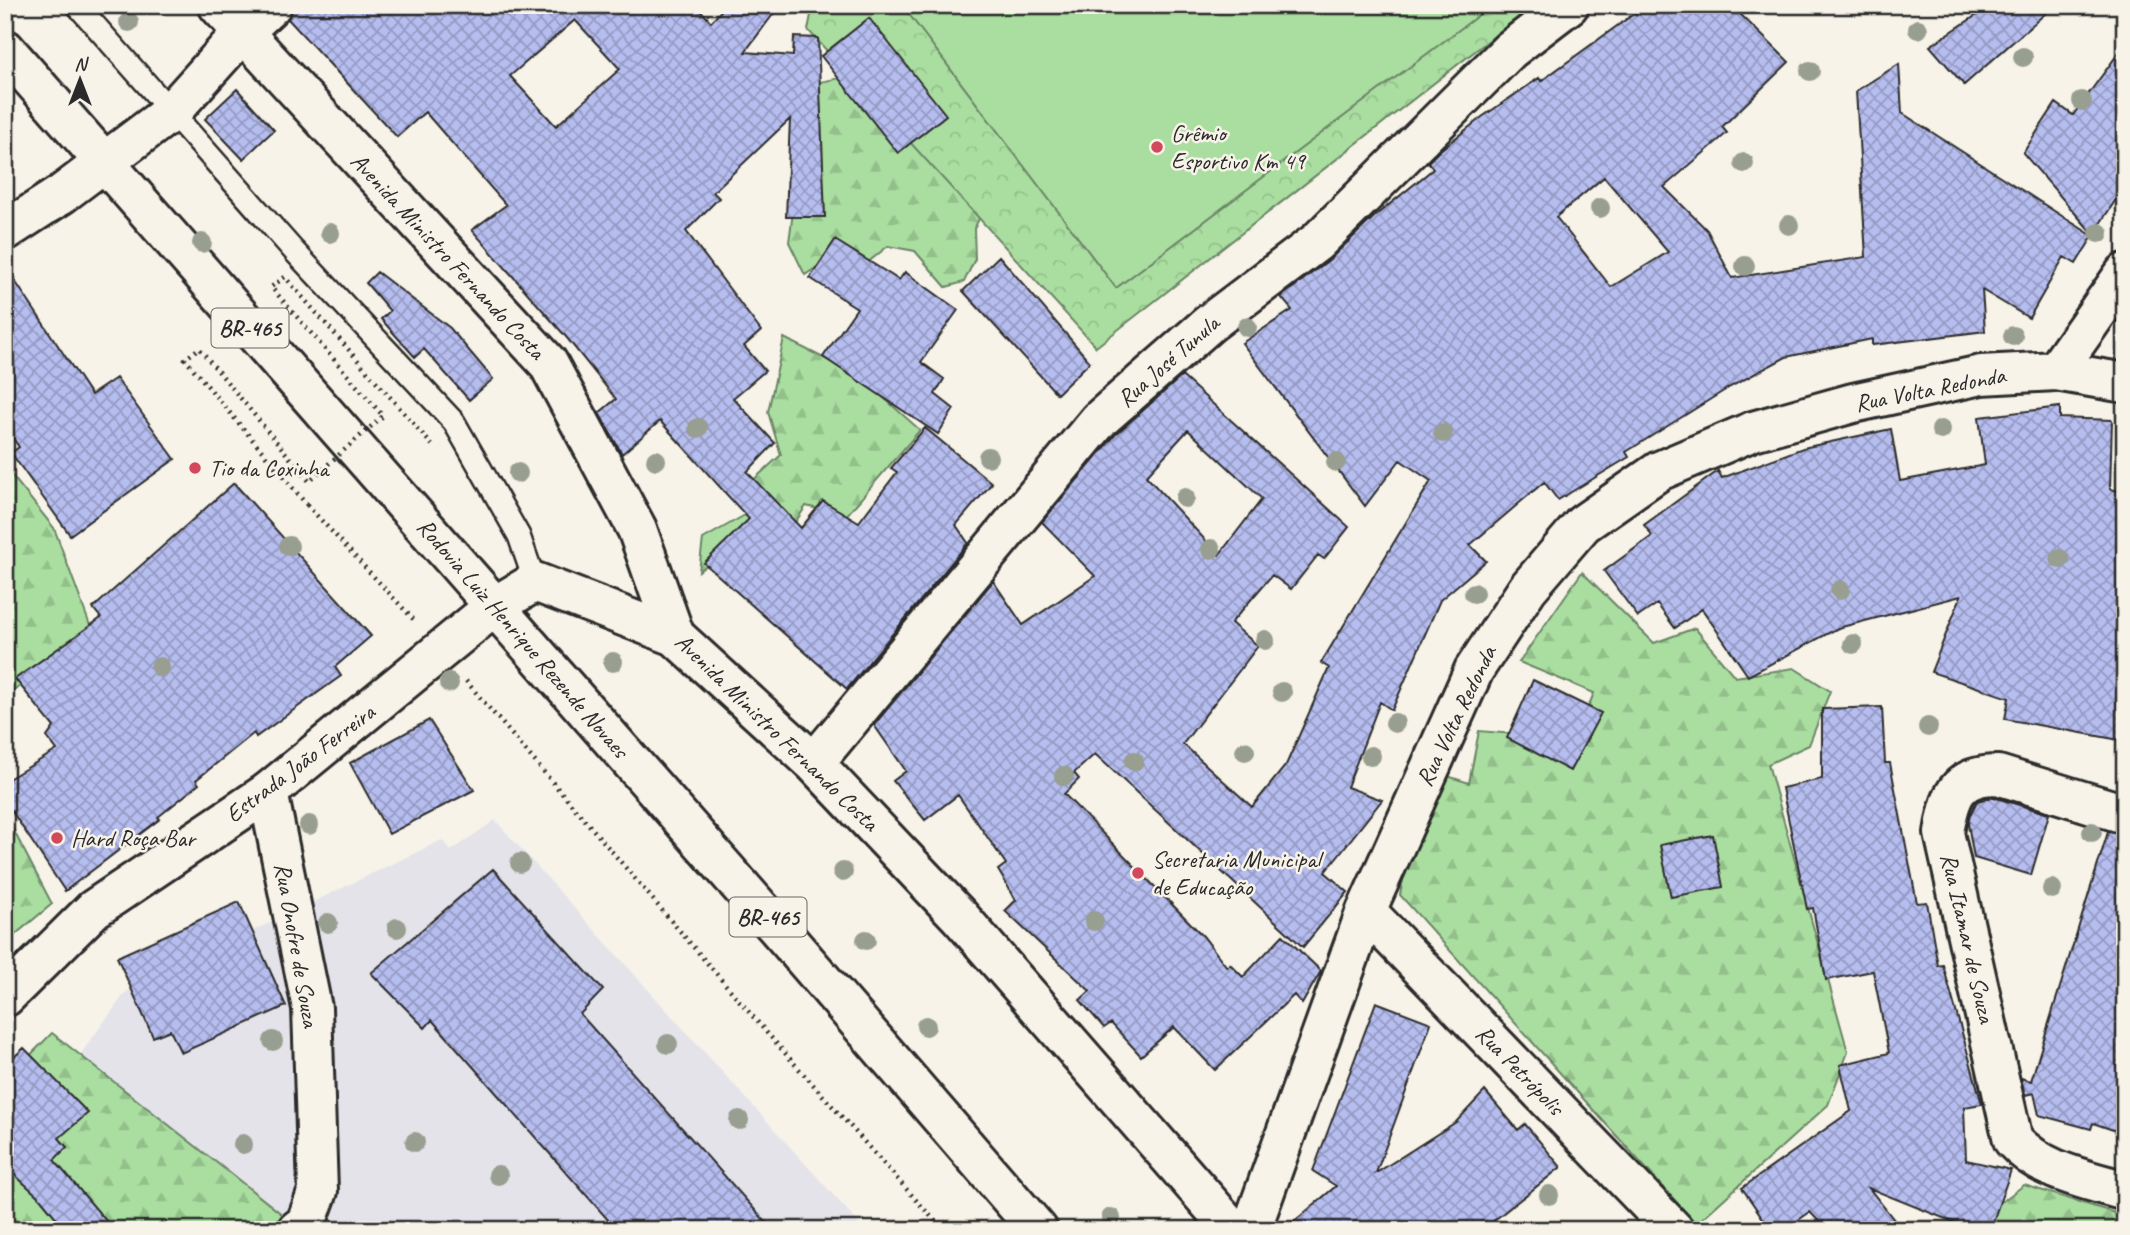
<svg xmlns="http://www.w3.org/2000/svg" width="2130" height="1235" font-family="Caveat,sans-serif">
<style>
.built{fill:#e4e3ea}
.forest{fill:url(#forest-firs);stroke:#6a8466;stroke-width:2}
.park{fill:url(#park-crowns);stroke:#6a8466;stroke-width:2}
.pitch{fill:#aadea0;stroke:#6a8466;stroke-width:2}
.building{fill:url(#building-cross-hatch);stroke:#2b2b2b;stroke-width:2;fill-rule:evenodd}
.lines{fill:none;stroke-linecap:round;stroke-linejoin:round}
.service-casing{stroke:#2b2b2b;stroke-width:26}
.minor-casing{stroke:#2b2b2b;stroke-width:44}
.tertiary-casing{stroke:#2b2b2b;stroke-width:44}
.trunk-casing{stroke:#2b2b2b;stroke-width:44}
.path{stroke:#2b2b2b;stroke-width:4.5;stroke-dasharray:2 5;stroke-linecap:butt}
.service{stroke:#f7f3e8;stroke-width:21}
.minor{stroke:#f7f3e8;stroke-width:38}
.tertiary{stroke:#f7f3e8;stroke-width:38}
.trunk{stroke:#f7f3e8;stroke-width:38}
.path-bridge{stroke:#2b2b2b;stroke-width:4.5;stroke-dasharray:2 5;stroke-linecap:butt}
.tree{fill:#989e90}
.poi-dot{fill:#d1495b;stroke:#f7f3e8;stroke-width:2.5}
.labels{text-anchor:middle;stroke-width:5;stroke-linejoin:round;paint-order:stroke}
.shield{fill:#f7f3e8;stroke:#686764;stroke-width:2}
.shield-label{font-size:23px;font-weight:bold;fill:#2b2b2b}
.poi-label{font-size:24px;fill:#2b2b2b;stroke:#f7f3e8;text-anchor:start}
.street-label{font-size:24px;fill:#2b2b2b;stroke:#f7f3e8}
</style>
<defs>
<pattern id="forest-firs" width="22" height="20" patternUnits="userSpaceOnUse" patternTransform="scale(1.75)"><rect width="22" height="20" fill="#aadea0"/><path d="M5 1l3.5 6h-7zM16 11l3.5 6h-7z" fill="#92bf8a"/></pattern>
<pattern id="park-crowns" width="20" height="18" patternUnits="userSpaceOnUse" patternTransform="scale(1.75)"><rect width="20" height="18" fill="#aadea0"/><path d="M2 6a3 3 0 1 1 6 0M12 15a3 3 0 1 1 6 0" fill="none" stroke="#92bf8a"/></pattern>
<pattern id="building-cross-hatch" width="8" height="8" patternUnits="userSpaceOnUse" patternTransform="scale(1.75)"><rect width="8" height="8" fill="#b6bdef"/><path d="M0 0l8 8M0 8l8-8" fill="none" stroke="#949ac2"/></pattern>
</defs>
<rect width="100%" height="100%" fill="#f7f3e8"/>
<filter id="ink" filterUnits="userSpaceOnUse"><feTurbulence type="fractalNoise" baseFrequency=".0143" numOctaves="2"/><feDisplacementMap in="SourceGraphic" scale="14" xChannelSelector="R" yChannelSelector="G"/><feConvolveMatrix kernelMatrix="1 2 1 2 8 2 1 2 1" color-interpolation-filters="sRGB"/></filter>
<g filter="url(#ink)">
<path class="built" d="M495,820L865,1230H5V1157L126,992L442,840L451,851Z"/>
<path class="forest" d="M850,76L937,140L984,208L974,229L975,259L964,282L946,287L915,251L888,246L861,268L835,255L805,275L789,242L810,84Z
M784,338L859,376L920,430L846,516L806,506L763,571L729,548L699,571L703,539L752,511L739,493L781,455L768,412Z
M5,467L54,528L95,639L5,696Z
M1582,572L1654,643L1695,628L1735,677L1794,668L1830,691L1809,745L1768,764L1848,1052L1828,1105L1696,1224L1400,895L1409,849L1438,773L1469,783L1479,731L1526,735L1568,756L1594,693L1519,662Z
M5,814L52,904L5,943Z
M52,1033L302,1230H5V1081Z
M2024,1185L2125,1216V1230H1964Z"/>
<path class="park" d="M813,5H1534L1096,347L808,30Z"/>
<path class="pitch" d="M902,5H1492L1116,288Z"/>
<path class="building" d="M293,5H696L711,22L726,5H780L745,52L793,56L794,37L818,38L825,217H786L790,119L713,192L719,198L686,231L761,331L744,346L765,371L733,398L775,443L747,472L801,528L823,501L859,522L897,472L891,468L925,428L992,483L956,525L968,543L847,689L704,563L749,519L660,421L622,454L621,452L599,413L616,399L567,338L472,230L506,205L425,112L397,137L288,19ZM575,20L620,69L556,126L510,76Z
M1646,5H1731L1789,62L1722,127L1727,133L1664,187L1707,230L1732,278L1866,257L1856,91L1899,64L1902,113L2093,236L2076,264L2064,257L2029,318L1982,290L1985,331L1872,345V339L1786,357L1730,387L1626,452L1629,457L1558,500L1544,482L1470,545L1486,561L1440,600L1392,710L1380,702L1347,787L1382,800L1325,872L1348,892L1303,947L1095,754L1074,773L1079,779L1064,794L1203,936L1227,967L1230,964L1243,977L1283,935L1321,971L1302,1004L1294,995L1215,1070L1174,1027L1141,1056L1111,1023L1104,1028L1080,1000L1090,991L1005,911L1016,900L998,870L1006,864L958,795L925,820L893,781L906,771L874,725L993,581L1023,625L1095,576L1042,522L1115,435L1182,376L1349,527L1324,559L1318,555L1291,589L1272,575L1231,623L1258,646L1183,744L1252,807L1286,765L1329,668L1321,663L1431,481L1400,460L1365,506L1242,343L1292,310L1281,297L1330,259L1375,216L1433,169L1428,162L1439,151L1482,117L1539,78L1541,81ZM1604,177L1668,252L1611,287L1556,217ZM1188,430L1262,499L1219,555L1146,476Z
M1992,5H2055L1964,85L1930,46Z
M869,18L946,115L898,153L821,56Z
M2125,44V186L2093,234L2023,153L2056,103L2073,115Z
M237,89L274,130L243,159L205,119Z
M835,240L899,280L905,272L958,310L921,362L944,379L935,394L954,409L938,434L823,357L857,308L810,278Z
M999,256L1090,362L1057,394L963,291Z
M5,266L91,395L116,378L175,459L70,535L11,453L19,447L5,427Z
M377,272L450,328L493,379L469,400L424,349L415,357L381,319L390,311L366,283Z
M2060,407V418L2112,420L2110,489L2125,492V741L2005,719L2009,698L1931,672L1961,596L1838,628L1748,676L1702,609L1675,628L1657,604L1638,617L1604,571L1652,536L1644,525L1718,471L1722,478L1803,448L1891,429L1900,481L1985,465L1979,417Z
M234,483L371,636L335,667L341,676L256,737L254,733L196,780L199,784L158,817L160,819L65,891L5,801V781L57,750L47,737L54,727L15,679L101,618L93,608Z
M1533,680L1601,713L1570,771L1507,738Z
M1882,707L1885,763H1890L1917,903L1927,902L1938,966L1943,965L1982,1104L1964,1107L1966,1160L2011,1170L1990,1230H1973L1869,1188L1902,1230H1827L1810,1212L1784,1230H1771L1742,1188L1851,1111L1840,1065L1889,1053L1873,971L1826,980L1813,908L1807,909L1782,788L1822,779V709Z
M429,720L474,790L389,834L350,763Z
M1993,797L2049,814L2031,875L1974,858L1968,824L1970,815L1977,801Z
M2108,832L2125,835V1134L2093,1123L2091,1129L2039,1115L2034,1093L2025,1095L2021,1078L2031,1081Z
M1713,835L1723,887L1671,897L1660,845Z
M493,869L603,990L580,1014L773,1230H617L432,1020L425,1028L371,973Z
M239,902L286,1006L181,1053L170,1030L153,1037L117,957Z
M1376,1002L1431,1023L1376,1173L1456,1122L1485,1091L1518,1130L1525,1124L1561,1167L1482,1230H1284L1336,1186L1313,1171Z
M24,1048L88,1113L59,1138L67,1147L54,1160L114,1230H66L40,1198L5,1166V1065Z"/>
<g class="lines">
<g class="service-casing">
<path id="service" d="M77,5L294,251L454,422L519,536L535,582"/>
</g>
<g class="minor-casing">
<path id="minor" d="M218,5L548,363L637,529L675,636L814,763L960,917L1233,1230
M5,231L62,194L171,112L242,33L272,5
M2056,371L2125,273
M495,606L535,582L675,636
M814,763L1099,420L1210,323L1317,242L1510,50L1569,5
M268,792L312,1008L318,1191L306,1223L297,1230
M2125,814L1998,775C1955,775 1950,797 1944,833L2013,1140C2042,1172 2085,1179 2125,1191
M1366,911L1674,1230
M1251,1230L1366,911L1474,670L1528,588L1583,524L1659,471L1753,431L1853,403L1981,375L2056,371L2125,383"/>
</g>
<g class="tertiary-casing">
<path id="tertiary" d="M5,997L94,909L268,792L495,606"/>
</g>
<g class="trunk-casing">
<path id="trunk" d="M5,49L786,938L1038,1230"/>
</g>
<path class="path" d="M307,505L415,621
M466,681L767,1033L943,1230"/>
<use href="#service" class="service"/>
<use href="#minor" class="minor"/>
<use href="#tertiary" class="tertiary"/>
<use href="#trunk" class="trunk"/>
<path class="path-bridge" d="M307,505L185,359L199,348L309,481L383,416L271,287L285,277L432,445"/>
</g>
<g class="tree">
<circle cx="129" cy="22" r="10"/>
<circle cx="1918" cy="29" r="10"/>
<circle cx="2023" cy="57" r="10"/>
<circle cx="1810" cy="71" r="10"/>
<circle cx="2082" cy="101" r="10"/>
<circle cx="1744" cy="163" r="10"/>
<circle cx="1600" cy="208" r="10"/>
<circle cx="1789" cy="225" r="10"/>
<circle cx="330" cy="233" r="10"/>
<circle cx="2099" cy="233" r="10"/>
<circle cx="202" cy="243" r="10"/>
<circle cx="1745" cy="266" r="10"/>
<circle cx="1247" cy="327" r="10"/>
<circle cx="2013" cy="336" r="10"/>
<circle cx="698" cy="428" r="10"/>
<circle cx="1941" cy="430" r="10"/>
<circle cx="1443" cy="433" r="10"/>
<circle cx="988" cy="457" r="10"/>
<circle cx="656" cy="460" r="10"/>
<circle cx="1336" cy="462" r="10"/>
<circle cx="518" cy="473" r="10"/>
<circle cx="1185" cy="498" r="10"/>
<circle cx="289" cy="546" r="10"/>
<circle cx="1211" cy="549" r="10"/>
<circle cx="2060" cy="559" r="10"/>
<circle cx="1840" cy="590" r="10"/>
<circle cx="1474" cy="593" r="10"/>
<circle cx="1265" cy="640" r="10"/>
<circle cx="1853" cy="644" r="10"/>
<circle cx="613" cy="662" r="10"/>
<circle cx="160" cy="667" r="10"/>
<circle cx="449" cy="683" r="10"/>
<circle cx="1282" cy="692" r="10"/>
<circle cx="1395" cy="723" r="10"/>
<circle cx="1928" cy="727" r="10"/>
<circle cx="1245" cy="751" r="10"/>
<circle cx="1371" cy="756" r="10"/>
<circle cx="1134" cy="761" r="10"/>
<circle cx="1064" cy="776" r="10"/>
<circle cx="309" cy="825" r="10"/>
<circle cx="2092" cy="832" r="10"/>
<circle cx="520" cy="863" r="10"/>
<circle cx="843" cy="872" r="10"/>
<circle cx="2052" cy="889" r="10"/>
<circle cx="1094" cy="921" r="10"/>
<circle cx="328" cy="923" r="10"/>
<circle cx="397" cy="928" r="10"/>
<circle cx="866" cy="940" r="10"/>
<circle cx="926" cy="1026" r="10"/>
<circle cx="273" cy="1041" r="10"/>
<circle cx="668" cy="1044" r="10"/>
<circle cx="739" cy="1120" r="10"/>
<circle cx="415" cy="1142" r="10"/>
<circle cx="243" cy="1144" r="10"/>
<circle cx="498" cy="1175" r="10"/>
<circle cx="1549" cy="1195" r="10"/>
<circle cx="1111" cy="1218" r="10"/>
</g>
</g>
<g class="poi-dot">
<circle cx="1157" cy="147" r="7"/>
<circle cx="195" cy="468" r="7"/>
<circle cx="57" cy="838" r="7"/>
<circle cx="1138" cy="873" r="7"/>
</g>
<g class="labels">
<g class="shield">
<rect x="211.5" y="308.5" width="77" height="39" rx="5"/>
<rect x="729.5" y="897.5" width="77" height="39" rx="5"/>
</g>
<g class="shield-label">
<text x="250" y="336">BR-465</text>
<text x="768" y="925">BR-465</text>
</g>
<g class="poi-label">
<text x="1171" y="141">Grêmio<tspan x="1171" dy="28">Esportivo Km 49</tspan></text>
<text x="209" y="476">Tio da Coxinha</text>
<text x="71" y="846">Hard Roça Bar</text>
<text x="1152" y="867">Secretaria Municipal<tspan x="1152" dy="28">de Educação</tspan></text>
</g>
<g class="street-label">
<text transform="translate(448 256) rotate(47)" y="8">Avenida Ministro Fernando Costa</text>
<text transform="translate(1168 361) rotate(-41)" y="8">Rua José Tunula</text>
<text transform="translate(1930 389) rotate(-11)" y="8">Rua Volta Redonda</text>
<text transform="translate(523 638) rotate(49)" y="8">Rodovia Luiz Henrique Rezende Novaes</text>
<text transform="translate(1456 716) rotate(-64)" y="8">Rua Volta Redonda</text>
<text transform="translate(777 732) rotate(44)" y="8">Avenida Ministro Fernando Costa</text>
<text transform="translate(300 763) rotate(-37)" y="8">Estrada João Ferreira</text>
<text transform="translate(1968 938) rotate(77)" y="8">Rua Itamar de Souza</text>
<text transform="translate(297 945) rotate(80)" y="8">Rua Onofre de Souza</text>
<text transform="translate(1520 1070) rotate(46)" y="8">Rua Petrópolis</text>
</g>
</g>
<rect width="2130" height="1235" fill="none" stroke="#f7f3e8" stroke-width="28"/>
<rect x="14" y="14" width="2102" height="1207" fill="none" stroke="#2b2b2b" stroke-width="2.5" filter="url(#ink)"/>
<g transform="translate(80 80)" stroke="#f7f3e8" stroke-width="5" paint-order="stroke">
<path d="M0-5L12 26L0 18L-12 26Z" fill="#2b2b2b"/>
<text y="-10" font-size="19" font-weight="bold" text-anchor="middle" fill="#2b2b2b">N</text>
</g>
</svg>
